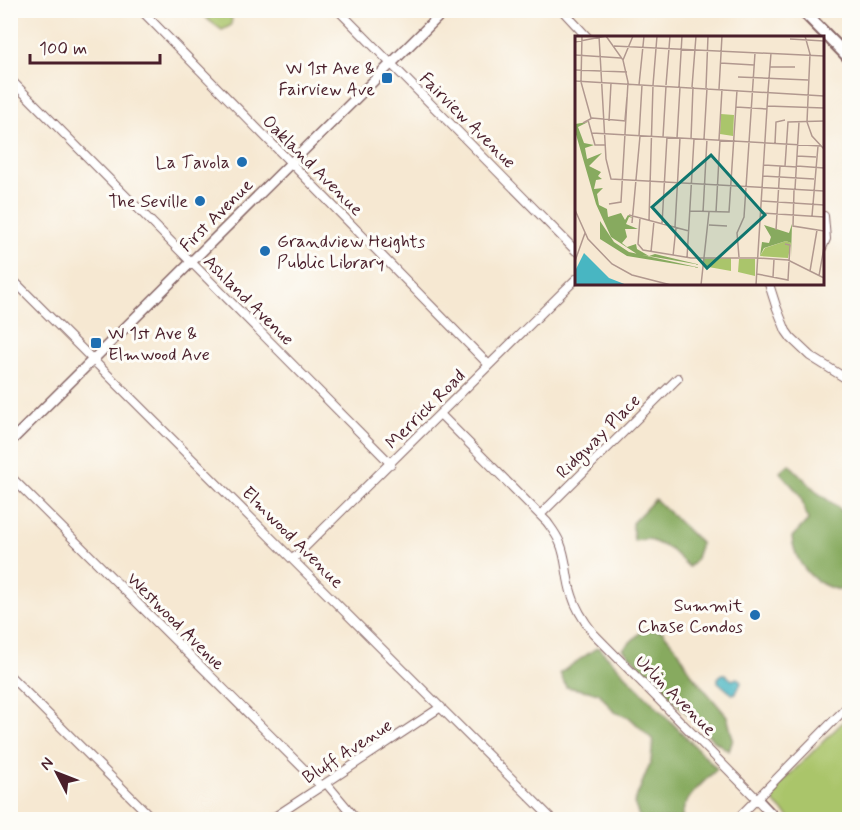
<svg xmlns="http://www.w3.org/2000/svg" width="860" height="830" font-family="Mynerve,sans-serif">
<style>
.green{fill:#aac56b;stroke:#7a724b;stroke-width:1.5}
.forest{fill:#87aa5f;stroke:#686445;stroke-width:1.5}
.water{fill:#48b6c2;stroke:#496a76;stroke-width:1.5}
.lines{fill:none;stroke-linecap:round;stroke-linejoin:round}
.minor-casing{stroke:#866565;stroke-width:10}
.tertiary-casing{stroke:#866565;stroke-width:12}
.secondary-casing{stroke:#866565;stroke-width:14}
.minor{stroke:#fff;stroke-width:8}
.tertiary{stroke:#fff;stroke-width:9}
.secondary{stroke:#fff;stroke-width:10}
.poi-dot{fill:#1f6fb2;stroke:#fdfcf7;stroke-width:2}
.labels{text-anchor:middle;stroke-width:6;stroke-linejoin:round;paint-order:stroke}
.poi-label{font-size:18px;fill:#4a1f2b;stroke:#fdfcf7;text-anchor:end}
.street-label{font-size:18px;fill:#4a1f2b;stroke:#fdfcf7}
.inset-road{fill:none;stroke:#b1988f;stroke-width:1.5}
.view{fill:#0f766e;fill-opacity:0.15;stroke:#0f766e;stroke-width:3}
.inset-edge{fill:none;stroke:#4a1f2b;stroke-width:3}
</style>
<rect width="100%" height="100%" fill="#fdfcf7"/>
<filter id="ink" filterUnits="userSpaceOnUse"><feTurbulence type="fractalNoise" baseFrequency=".0167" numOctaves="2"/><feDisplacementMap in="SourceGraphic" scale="12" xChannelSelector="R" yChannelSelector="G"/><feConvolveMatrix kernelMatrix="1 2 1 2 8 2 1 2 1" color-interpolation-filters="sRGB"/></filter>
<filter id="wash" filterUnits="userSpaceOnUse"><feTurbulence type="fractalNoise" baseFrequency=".008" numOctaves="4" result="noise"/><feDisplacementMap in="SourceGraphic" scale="24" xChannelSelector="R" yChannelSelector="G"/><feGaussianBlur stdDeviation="1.35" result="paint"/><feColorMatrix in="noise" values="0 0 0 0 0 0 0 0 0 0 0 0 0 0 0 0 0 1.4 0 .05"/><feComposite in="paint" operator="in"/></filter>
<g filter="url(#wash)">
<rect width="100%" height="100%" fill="#f6e8d2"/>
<path class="green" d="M205,11H227C232,14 233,21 230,26L222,30L207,19L203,12Z
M849,716V819H791L768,796Z"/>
<path class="forest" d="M789,464L818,493L839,508L849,526V590C819,591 795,567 792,537L808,520L800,495L780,472Z
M655,499L701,543L695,561L689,567L670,549L648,539L634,541L632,523Z
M644,629L662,631L678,650L693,676L727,716L733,739L729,751L713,740L623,649Z
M598,647L717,769C703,783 682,798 682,819H640L634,803L651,761L653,740L630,718L614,712L599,693L566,687L560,673Z"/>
<path class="water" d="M722,674H725L732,680L737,678L740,680L741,683L736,693L732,694L718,682V678Z"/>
</g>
<g filter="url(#ink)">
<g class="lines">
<g class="minor-casing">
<path id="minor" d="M141,10L489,365
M338,10L576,251
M562,10L588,38
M10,79L391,464
M822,248L826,239L824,216
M10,277L553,820
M769,284L776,306L786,331L791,338L810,356L850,381
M440,414L547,522C552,529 557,535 560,543C567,559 566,578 572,595C576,609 584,621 593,633L757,799
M10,476L321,786
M540,515L678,378
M293,559L576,279
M10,676L154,820
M326,783L357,820
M270,820L441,707
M736,820L850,704"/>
</g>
<g class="tertiary-casing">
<path id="tertiary" d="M10,442L445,10
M757,799L777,820"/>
</g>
<g class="secondary-casing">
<path id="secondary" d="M802,10L850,59"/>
</g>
<use href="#minor" class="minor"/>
<use href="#tertiary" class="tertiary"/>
<use href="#secondary" class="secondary"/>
</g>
</g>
<g class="poi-dot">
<rect x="381" y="72" width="12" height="12" rx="3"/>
<circle cx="242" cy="162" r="6"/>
<circle cx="200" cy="201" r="6"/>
<circle cx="265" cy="251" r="6"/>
<rect x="90" y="337" width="12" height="12" rx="3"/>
<circle cx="755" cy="615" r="6"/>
</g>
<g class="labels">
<g class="poi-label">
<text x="375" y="74">W 1st Ave &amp;<tspan x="375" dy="21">Fairview Ave</tspan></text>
<text x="230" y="168">La Tavola</text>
<text x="188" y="207">The Seville</text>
<text x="277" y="247" text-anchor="start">Grandview Heights<tspan x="277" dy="21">Public Library</tspan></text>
<text x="108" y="339" text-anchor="start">W 1st Ave &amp;<tspan x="108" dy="21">Elmwood Ave</tspan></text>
<text x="743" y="611">Summit<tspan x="743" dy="21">Chase Condos</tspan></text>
</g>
<g class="street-label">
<text transform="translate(468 120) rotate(45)" y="6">Fairview Avenue</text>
<text transform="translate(313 165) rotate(45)" y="6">Oakland Avenue</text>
<text transform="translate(216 215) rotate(-45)" y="6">First Avenue</text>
<text transform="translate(249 300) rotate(45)" y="6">Ashland Avenue</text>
<text transform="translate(425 409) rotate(-45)" y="6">Merrick Road</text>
<text transform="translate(598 436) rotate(-45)" y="6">Ridgway Place</text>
<text transform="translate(293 537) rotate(45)" y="6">Elmwood Avenue</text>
<text transform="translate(176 621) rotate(45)" y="6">Westwood Avenue</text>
<text transform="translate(676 695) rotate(45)" y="6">Urlin Avenue</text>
<text transform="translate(347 751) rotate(-33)" y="6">Bluff Avenue</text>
</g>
</g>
<g transform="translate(575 36)">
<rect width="249" height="249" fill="#f6e8d2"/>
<path d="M146,78L159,79L158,100L145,98ZM211,205L216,207L213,222L185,220L190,212ZM156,222V235L128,230V223ZM164,223H180V240L163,236Z" fill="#aac56b"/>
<path d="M13,86L3,91L9,107L19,109L10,112L12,123L27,117L14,130L26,136L23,140L27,143L21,144L19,153L28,152L22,158L24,169L32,173L33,181L46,177L50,184L53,179L58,182L54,181L51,188L63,193H50L52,201L47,207L52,211L61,208L62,213L74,220L80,218L126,229L62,218L36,201L21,168L0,95V88ZM25,185L39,206L54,216L126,232L52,220L25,203ZM217,188L216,221V207L211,205L189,212L185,220L187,206L194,207L196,201L189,189L214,197Z" fill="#87aa5f"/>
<path d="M9,217L34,242L52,249H0V235Z" fill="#48b6c2"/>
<path class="inset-road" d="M7,0L6,46L16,82M24,0L31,123L36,143L249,155M31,0L48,24L53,46L46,166L34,168M230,0L235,18L232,86L237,100L249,113M215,3L249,5M0,6L31,0M39,10L249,20M0,19L46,22M48,24L58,0M145,27L179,29M195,31H220M0,34L52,36M163,41L233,44M0,45L249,60M64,49L69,0M78,49L82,0M91,49L95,0M104,51L107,0M117,51L121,0M131,52L133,0M144,53L147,0M193,56L196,17M192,70L249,72M161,71L192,73M13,84L20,109H30M50,84L52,61M34,85L36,47M8,87L17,82L51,85M17,97L246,110M64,100L67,49M88,101L91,50M102,102L105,51M116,103L118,51M129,103L132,52M144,104L147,53M200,107L201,86L210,84M222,120L241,121M189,129L222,131M210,130L213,86L249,85M222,130L249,132M188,140L239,143M220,153L224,86M219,154L218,190L249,195M187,165L249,169M0,174L13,203L37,228L57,239L96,249M115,175L154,176L162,54M128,176L132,103M141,176L145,104M186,177L249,181M54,179L114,195M237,180L243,110M65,182L63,208L68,214L116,222H183M74,184L78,49M57,187L65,100M87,188L92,101M134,189L152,190M100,191L105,102M201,194L205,130M76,216L79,185M98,220L101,192M164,221L162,197L169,181L180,17M112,222L119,103M183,222L213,224L249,242M0,225L10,197M235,235L242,194M182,238L213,244L215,209L210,208M244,240L249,211M198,241L199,223M126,249L134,176M181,249L193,56"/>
<path class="view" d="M136,119L190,179L132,232L77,171Z"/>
<rect width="249" height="249" class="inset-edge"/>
</g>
<rect width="860" height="830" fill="none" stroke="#fdfcf7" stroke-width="36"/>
<g transform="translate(57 773) rotate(312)" stroke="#fdfcf7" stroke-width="4.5" paint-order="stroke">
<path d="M0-4.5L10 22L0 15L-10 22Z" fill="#4a1f2b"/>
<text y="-9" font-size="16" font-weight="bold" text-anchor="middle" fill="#4a1f2b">N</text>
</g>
<path d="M30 54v9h130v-9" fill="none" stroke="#4a1f2b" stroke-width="3"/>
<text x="39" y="54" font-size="18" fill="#4a1f2b" stroke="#fdfcf7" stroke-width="4.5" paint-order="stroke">100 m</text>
</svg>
